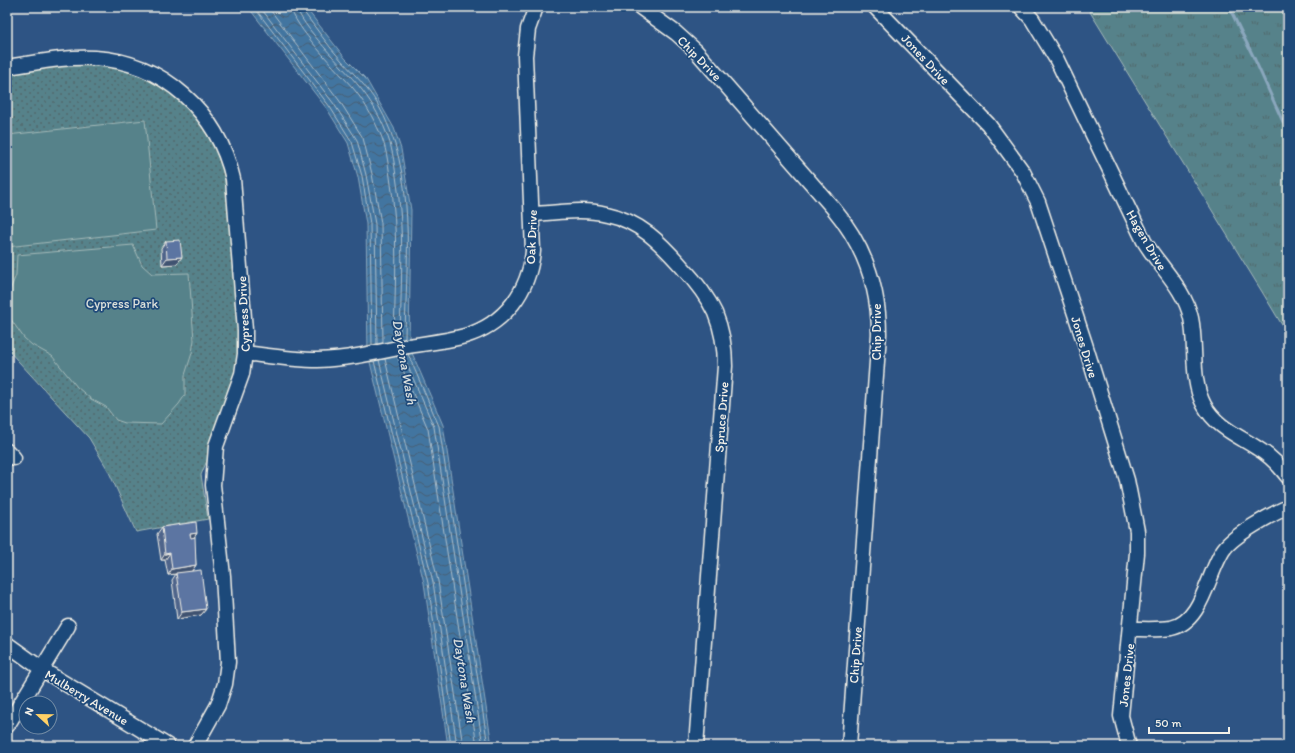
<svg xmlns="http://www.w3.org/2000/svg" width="1295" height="753" font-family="Itim,sans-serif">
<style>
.grass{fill:url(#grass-tufts);stroke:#a5bab9}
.park{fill:url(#park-dots);stroke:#a5bab9}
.garden{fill:#56828a;stroke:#a5bab9}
.water{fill:url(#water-waves);stroke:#8aa7bd}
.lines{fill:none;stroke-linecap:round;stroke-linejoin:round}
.shore{stroke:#adbfcb;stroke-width:1}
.stream{stroke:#8aa7bd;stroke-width:3}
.minor-casing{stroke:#f4f1e8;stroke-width:17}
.minor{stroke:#1f4a7a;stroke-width:14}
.wall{fill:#4f658b;stroke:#f4f1e8}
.shaded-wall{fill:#405271;stroke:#f4f1e8}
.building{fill:#5c75a2;stroke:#f4f1e8}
.labels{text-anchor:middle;stroke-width:3.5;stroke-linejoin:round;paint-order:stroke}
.street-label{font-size:13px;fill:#f4f1e8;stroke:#1f4a7a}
.park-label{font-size:13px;fill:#dce0da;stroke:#1f4a7a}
.water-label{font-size:14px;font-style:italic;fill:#d9dedd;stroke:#1f4a7a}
</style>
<defs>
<pattern id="grass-tufts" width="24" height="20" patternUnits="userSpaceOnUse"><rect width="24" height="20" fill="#56828a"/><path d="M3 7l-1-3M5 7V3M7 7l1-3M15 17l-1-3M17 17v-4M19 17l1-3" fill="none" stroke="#50686b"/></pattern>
<pattern id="park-dots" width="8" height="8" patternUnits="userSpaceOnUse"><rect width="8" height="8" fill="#56828a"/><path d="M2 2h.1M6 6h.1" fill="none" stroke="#50686b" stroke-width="1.8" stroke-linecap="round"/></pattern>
<pattern id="water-waves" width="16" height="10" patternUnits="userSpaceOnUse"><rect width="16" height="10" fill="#4375a0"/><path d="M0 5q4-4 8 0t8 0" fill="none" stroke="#465e73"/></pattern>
</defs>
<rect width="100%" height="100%" fill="#2e5484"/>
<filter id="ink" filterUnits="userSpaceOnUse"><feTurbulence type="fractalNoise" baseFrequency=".025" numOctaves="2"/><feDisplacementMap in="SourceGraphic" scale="8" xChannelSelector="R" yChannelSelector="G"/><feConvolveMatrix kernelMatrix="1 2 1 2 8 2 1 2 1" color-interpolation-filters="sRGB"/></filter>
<g filter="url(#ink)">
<path class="grass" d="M1087,7H1288V335L1264,295Z"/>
<path class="park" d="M101,63L143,77L162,87L187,104L209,132L224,173L234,258L240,347L235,373L214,431L208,458L201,475L208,519L136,532L108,470L89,438L7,349V72L65,64Z"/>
<path class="garden" d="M145,120L156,230L7,247V135Z
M133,245L142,265L152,274L189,273L194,340L192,353L185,375V395L179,404L161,424L125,423L116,420L106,407L91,399L77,387L52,356L32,345L24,338L7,314V298L16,275L17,255Z"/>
<path class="water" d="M248,7H305L345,58L366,79L394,128L401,149L411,210L409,346L443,425L492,746H448L424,583L368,354L366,224L358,177L348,143L327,109Z"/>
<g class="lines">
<path class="shore" d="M254,7L330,107L352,142L362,176L370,224L372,345
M260,7L334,104L357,140L366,175L375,224L377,344
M268,7L339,100L363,138L372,174L381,223L383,343
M291,7C292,25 340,73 353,88C364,101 373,118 380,133C386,146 388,162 390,177C399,231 395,286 394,341
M297,7C298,23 347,71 358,85C369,98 380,116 386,132C392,146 394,161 396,176C405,230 401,285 400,339
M302,7L303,11C316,28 328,46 342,61C355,75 367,87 377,103C418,173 406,261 405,338
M408,354L439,426L488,746
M403,355L434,427L483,746
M397,356L428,429L477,746
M385,359L438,581L463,746
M379,360L433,582L457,746
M374,361L428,583L451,746"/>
<path class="stream" d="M1229,7L1255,60L1288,133"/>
<g class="minor-casing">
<path id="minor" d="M640,7L676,33L696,51L833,208C864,245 879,286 879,334L849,746
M875,7L988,124L1023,172L1038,202L1085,344L1127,480L1137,531V553L1121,716L1129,746
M1021,7L1032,19L1057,60L1144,241C1159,266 1185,289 1191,318C1197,346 1190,379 1204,405C1216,427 1237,435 1257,448C1269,455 1280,466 1288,477
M7,67C35,63 66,56 95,58C163,62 218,112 233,179L245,330V354L242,374L216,446L213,485L223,576L228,662L225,684L218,705L195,746
M533,214C557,213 582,208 606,214C640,221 661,243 683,268C696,282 707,296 715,313C722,330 725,348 725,366L696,746
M245,353C269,356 294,360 318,360C348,359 379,352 408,346C427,343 447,341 465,336C505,324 529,291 533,251L525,56L528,29L536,7
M7,451L14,458
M1131,629C1144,629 1158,630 1171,628C1203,622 1208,571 1224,549C1234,535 1272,514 1288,507
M7,644L46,672L168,746
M7,726L68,626"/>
</g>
<use href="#minor" class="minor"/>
</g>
<path class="wall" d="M166,241L177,264L162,265L161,248Z
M162,527L197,533L194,538L196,565L192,571L206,609L201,615L177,619L172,580L176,574L168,575L165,560H161L157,534Z"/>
<path class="shaded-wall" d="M182,257L177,264L162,265L167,258Z
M197,533L193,539L185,540L190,534Z
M170,553L165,560H161L165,554Z
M196,565L191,572L168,575L172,569Z
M206,609L201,615L177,619L182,612Z"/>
<path class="building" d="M180,240L182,257L167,258L166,241Z
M196,522L197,533L190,534L191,538L195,537L196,565L172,569L170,553L165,554L162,527Z
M201,570L206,609L182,612L176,573Z"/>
</g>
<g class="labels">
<g class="street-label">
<text transform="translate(700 58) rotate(46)" y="5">Chip Drive</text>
<text transform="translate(926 59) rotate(47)" y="5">Jones Drive</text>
<text transform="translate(531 237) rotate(-88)" y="5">Oak Drive</text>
<text transform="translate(1147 240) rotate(60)" y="5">Hagen Drive</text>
<text transform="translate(243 314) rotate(-93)" y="5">Cypress Drive</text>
<text transform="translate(876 332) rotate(-90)" y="5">Chip Drive</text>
<text transform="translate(1085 347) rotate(73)" y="5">Jones Drive</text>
<text transform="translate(721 417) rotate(-86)" y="5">Spruce Drive</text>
<text transform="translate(855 655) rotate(-86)" y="5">Chip Drive</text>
<text transform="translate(1126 675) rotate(-84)" y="5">Jones Drive</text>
<text transform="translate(87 697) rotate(31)" y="5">Mulberry Avenue</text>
</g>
<g class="park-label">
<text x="122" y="308">Cypress Park</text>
</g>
<g class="water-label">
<text transform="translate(405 362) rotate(80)" y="5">Daytona Wash</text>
<text transform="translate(465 680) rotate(81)" y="5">Daytona Wash</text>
</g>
</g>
<rect width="1295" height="753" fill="none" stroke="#1f4a7a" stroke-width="24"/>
<rect x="12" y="12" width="1271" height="729" fill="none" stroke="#f4f1e8" stroke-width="1.5" filter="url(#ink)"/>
<g transform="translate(38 715) rotate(292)"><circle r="19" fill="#1f4a7a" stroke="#748da6"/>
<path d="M0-3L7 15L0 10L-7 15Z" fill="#ffd166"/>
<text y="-6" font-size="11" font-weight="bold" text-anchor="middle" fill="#f4f1e8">N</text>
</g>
<path d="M1149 727v6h80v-6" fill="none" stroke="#f4f1e8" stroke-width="2"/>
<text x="1155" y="727" font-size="12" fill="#f4f1e8" stroke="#1f4a7a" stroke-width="3" paint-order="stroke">50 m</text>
</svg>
